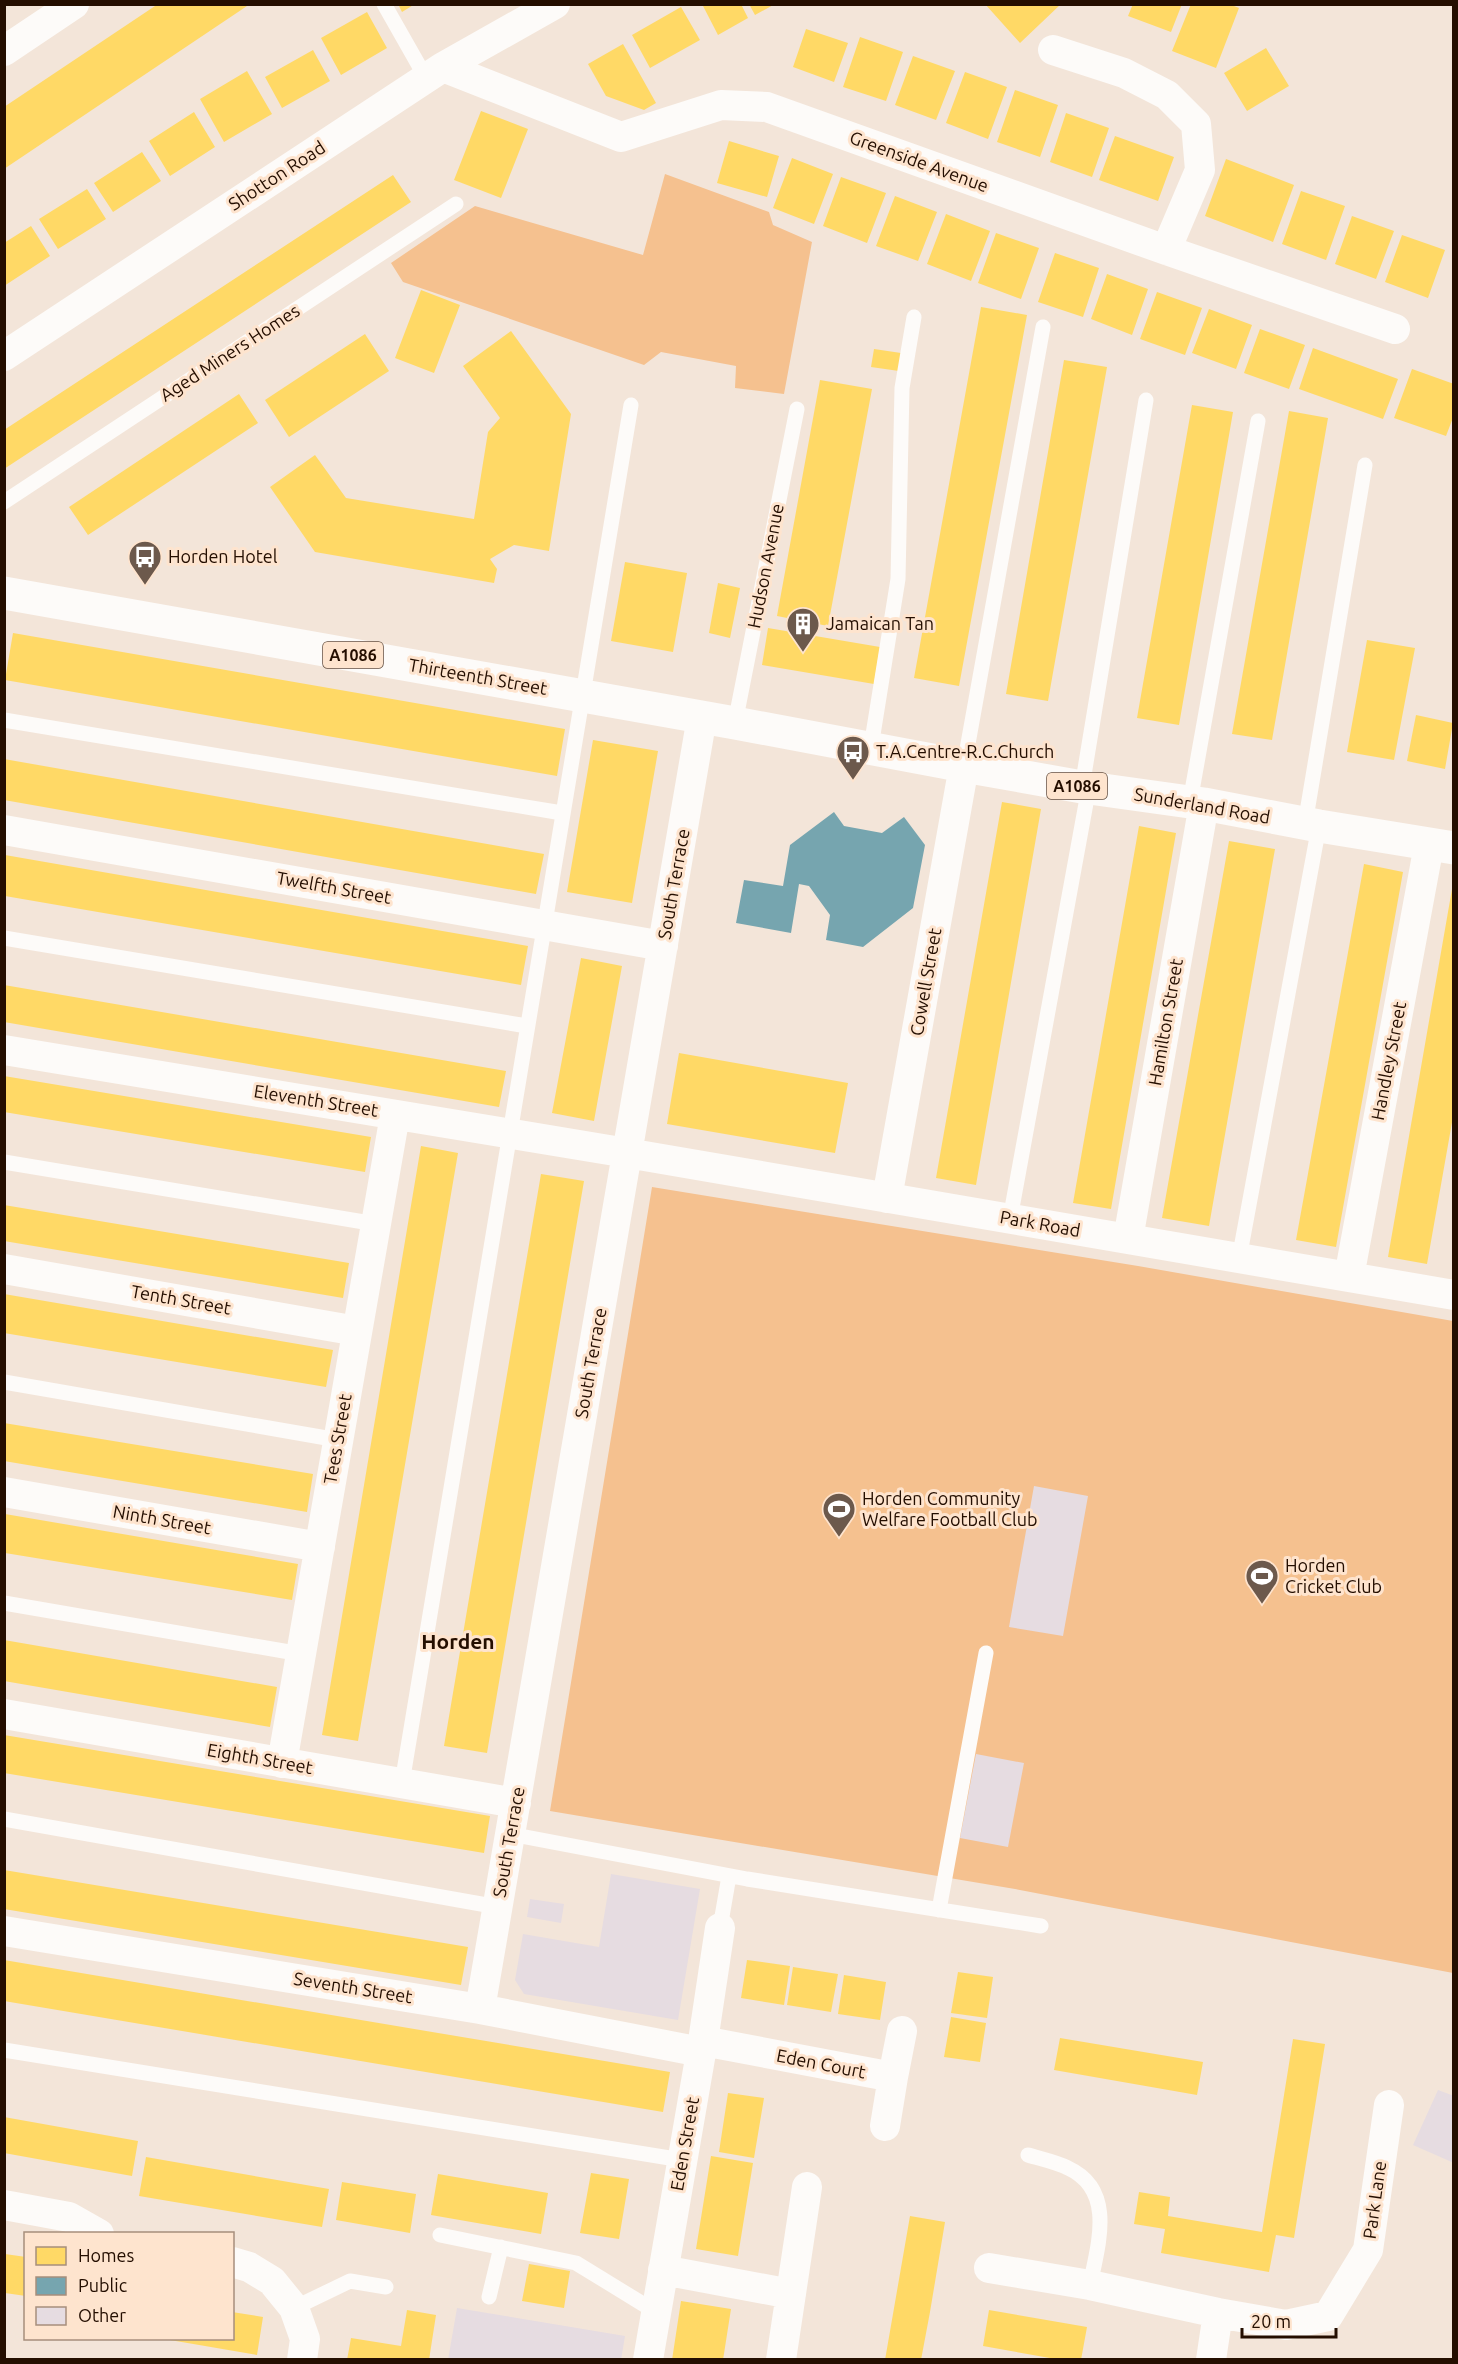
<svg xmlns="http://www.w3.org/2000/svg" width="1458" height="2364" font-family="Ubuntu,sans-serif">
<style>
.green{fill:#f5c18f}
.homes{fill:#ffd966}
.public{fill:#76a5af}
.building{fill:#e6dce1}
.lines{fill:none;stroke-linecap:round;stroke-linejoin:round}
.lane{stroke:#fdfbf9;stroke-width:15}
.street{stroke:#fdfbf9;stroke-width:30}
.primary{stroke:#fdfbf9;stroke-width:33}
.labels{text-anchor:middle;stroke-width:6;stroke-linejoin:round;paint-order:stroke}
.shield{fill:#fee4ce;stroke:#654e3e;stroke-width:1.5}
.shield-label{font-size:16px;font-weight:bold;fill:#240e00}
.street-label{font-size:18px;fill:#240e00;stroke:#fee4ce}
.poi-label{font-size:18px;fill:#240e00;stroke:#fee4ce;text-anchor:start}
.quarter-label{font-size:21px;font-weight:bold;fill:#240e00;stroke:#fee4ce}
</style>
<rect width="100%" height="100%" fill="#f3e5d9"/>
<path class="green" d="M665,174L769,212L773,225L812,242L784,394L735,388L736,366L661,352L644,365L403,282L391,263L475,206L643,255Z
M652,1187L1138,1266L1453,1321V1973L1015,1889L550,1811Z"/>
<path class="homes" d="M158,4H250L4,169V107Z
M398,4H415L402,12Z
M702,4H741L748,18L718,35Z
M749,4H775L755,15Z
M985,4H1061L1020,43Z
M1133,4H1182L1171,32L1128,16Z
M1191,4H1229L1239,8L1216,68L1172,51Z
M681,7L700,40L650,68L632,35Z
M367,12L387,48L341,75L321,38Z
M806,29L848,43L834,82L793,67Z
M860,37L903,52L886,101L843,87Z
M623,44L656,103L644,110L606,96L588,64Z
M1266,48L1289,86L1247,111L1224,73Z
M313,50L330,81L282,108L265,77Z
M913,56L955,71L936,120L895,105Z
M247,71L272,114L224,142L200,99Z
M965,72L1007,87L988,139L946,123Z
M1015,90L1058,105L1040,157L997,142Z
M481,111L528,129L501,198L454,180Z
M194,112L215,147L170,176L149,141Z
M1066,113L1109,128L1092,177L1050,162Z
M1115,136L1174,157L1158,201L1099,180Z
M729,141L779,156L767,197L717,183Z
M142,152L161,181L113,212L94,183Z
M792,158L833,174L814,224L773,208Z
M1226,159L1294,185L1273,242L1205,216Z
M393,175L411,202L4,469V430Z
M841,177L886,193L867,243L823,226Z
M87,189L106,219L58,249L39,219Z
M1301,191L1345,206L1326,260L1282,244Z
M895,196L937,212L918,261L876,246Z
M946,214L990,231L971,281L927,264Z
M1352,216L1394,231L1376,279L1335,264Z
M31,226L50,256L4,286V243Z
M996,233L1039,248L1021,299L978,283Z
M1402,235L1445,250L1428,298L1385,282Z
M1055,253L1099,268L1083,317L1038,302Z
M1107,274L1148,289L1132,335L1091,319Z
M421,290L460,305L434,373L395,358Z
M1157,292L1202,308L1185,355L1140,339Z
M981,307L1027,315L959,686L914,678Z
M1209,309L1252,325L1236,369L1192,353Z
M1260,329L1305,345L1289,389L1244,373Z
M511,331L571,414L549,551L514,545L490,559L497,569L494,583L315,552L270,487L315,455L346,498L474,519L488,432L500,418L463,366Z
M365,334L389,371L289,437L265,400Z
M1313,348L1398,379L1383,419L1299,389Z
M874,349L901,353L899,371L871,367Z
M1064,360L1107,367L1048,701L1006,694Z
M1412,369L1454,384V415L1446,436L1394,418Z
M820,380L872,389L828,626L777,616Z
M239,394L258,423L88,535L69,507Z
M1192,405L1233,412L1179,725L1137,718Z
M1289,411L1328,418L1272,740L1232,734Z
M625,562L687,573L673,652L611,641Z
M718,583L740,588L730,638L709,633Z
M768,628L880,647L874,684L762,665Z
M13,633L565,729L557,776L5,680Z
M1367,640L1415,648L1394,760L1347,752Z
M1416,715L1453,723L1445,769L1407,761Z
M593,740L658,751L632,903L567,892Z
M4,759L544,854L536,894L4,800Z
M1002,802L1041,809L976,1185L936,1178Z
M1139,826L1176,833L1111,1209L1073,1203Z
M1229,841L1275,849L1209,1226L1162,1218Z
M5,855L528,946L521,985L5,896Z
M1364,864L1403,872L1336,1247L1296,1240Z
M1452,889L1454,1111L1427,1264L1388,1257Z
M581,958L622,966L594,1121L552,1113Z
M4,985L506,1071L499,1107L4,1022Z
M679,1053L848,1083L835,1153L667,1124Z
M4,1076L371,1137L365,1172L4,1112Z
M421,1146L458,1153L358,1741L322,1735Z
M541,1174L584,1181L487,1753L444,1746Z
M4,1205L349,1263L343,1298L4,1241Z
M4,1294L333,1350L326,1387L4,1333Z
M4,1423L313,1474L307,1512L4,1461Z
M5,1514L298,1564L292,1600L5,1553Z
M4,1640L277,1687L270,1727L4,1681Z
M4,1735L490,1816L484,1853L4,1773Z
M4,1870L468,1947L461,1985L4,1909Z
M4,1960L670,2072L663,2112L4,2001Z
M747,1960L790,1966L784,2005L741,1998Z
M793,1967L838,1974L831,2012L787,2005Z
M958,1972L993,1977L987,2018L951,2013Z
M844,1975L886,1982L880,2020L838,2014Z
M951,2017L986,2023L980,2062L944,2057Z
M1060,2038L1203,2062L1197,2095L1054,2070Z
M1293,2039L1325,2044L1294,2238L1276,2235L1269,2272L1161,2253L1165,2229L1134,2224L1139,2192L1170,2197L1168,2216L1262,2232Z
M728,2093L764,2098L754,2158L719,2152Z
M4,2117L138,2141L132,2176L4,2153Z
M711,2156L753,2163L738,2256L696,2249Z
M146,2157L329,2189L322,2227L139,2196Z
M591,2173L629,2179L619,2239L580,2233Z
M438,2174L548,2193L541,2234L431,2215Z
M342,2182L416,2194L410,2233L336,2220Z
M910,2216L945,2222L930,2312L921,2360H885Z
M5,2254L26,2257V2296L5,2293Z
M529,2264L570,2271L564,2308L522,2301Z
M681,2301L731,2309L723,2360H672Z
M407,2310L436,2315L429,2360H347L351,2338L401,2346Z
M989,2310L1087,2327L1081,2360H1061L983,2346Z
M232,2312L263,2317L257,2355L170,2340L232,2338Z"/>
<path class="public" d="M834,812L844,826L882,833L904,817L925,845L913,908L863,947L826,940L830,915L809,886L799,884L791,933L736,923L744,880L783,886L790,845Z"/>
<path class="building" d="M1034,1486L1088,1496L1063,1636L1009,1627Z
M976,1754L1024,1763L1008,1847L960,1838Z
M611,1874L700,1889L678,2020L524,1994L515,1980L523,1934L599,1947Z
M530,1899L564,1904L561,1923L527,1917Z
M1438,2090L1454,2096V2163L1413,2145Z
M457,2308L625,2336L621,2360H448Z"/>
<g class="lines">
<path class="lane" d="M384,4L426,78
M4,502L456,204
M4,720L562,813
M735,723L797,409
M871,747L898,579L902,388L914,317
M964,766L1043,327
M1082,787L1146,400
M1190,802L1258,421
M1305,824L1365,465
M4,938L527,1026
M4,1162L376,1224
M1010,1219L1089,787
M1239,1259L1319,826
M4,1382L338,1440
M4,1603L301,1654
M402,1783L631,405
M4,1819L498,1907
M510,1834L747,1879L1041,1926
M939,1910L986,1653
M720,1928L729,1876
M4,2050L682,2160
M1028,2155C1041,2159 1056,2162 1068,2168C1116,2190 1098,2245 1090,2285
M440,2235L576,2263L656,2312
M489,2297L501,2247
M294,2308L350,2281L386,2287"/>
<path class="street" d="M1053,50L1124,73L1167,95L1196,124L1200,170L1166,250
M4,51L74,4
M443,67L621,137L721,105L767,107L1166,250L1395,329
M4,356L443,67L555,4
M4,830L663,946
M4,1050L627,1153L1454,1295
M887,1198L964,766
M1128,1239L1204,804
M4,1269L357,1331
M1349,1277L1429,845
M4,1492L320,1547
M4,1714L516,1803
M282,1763L395,1115
M4,1931L480,2009L701,2052
M480,2009L702,717
M703,2041L893,2077L902,2031
M885,2126L893,2077
M4,2205L69,2217L99,2234
M232,2262L249,2267L272,2281L294,2308L305,2339L302,2360
M989,2268L1090,2285L1218,2313L1286,2325L1328,2316L1368,2250L1389,2105
M663,2270L791,2294
M648,2360L703,2041L720,1928
M781,2360L807,2187
M1211,2360L1218,2313"/>
<path class="primary" d="M4,593L735,723L964,766L1082,787L1204,804L1319,826L1454,848"/>
</g>
<defs>
<g id="bus-pin" transform="scale(1.725)"><path d="M0 17L-7.5 6A9.5 9.5 0 1 1 7.5 6Z" fill="#6c594c" stroke="#fee4ce"/><path d="M-5-6H5V4H4V6H2V4H-2V6H-4V4H-5ZM-3.5-4V0h7V-4ZM-3.5 1.2v1.5H-2V1.2ZM2 1.2v1.5H3.5V1.2Z" fill="#fff"/></g>
<g id="building-pin" transform="scale(1.725)"><path d="M0 17L-7.5 6A9.5 9.5 0 1 1 7.5 6Z" fill="#6c594c" stroke="#fee4ce"/><path d="M-4-6H4V6H1V3H-1V6H-4ZM-2.5-4.3h1.7v1.8h-1.7ZM.8-4.3h1.7v1.8H.8ZM-2.5-1h1.7V.8h-1.7ZM.8-1h1.7V.8H.8Z" fill="#fff"/></g>
<g id="stadium-pin" transform="scale(1.725)"><path d="M0 17L-7.5 6A9.5 9.5 0 1 1 7.5 6Z" fill="#6c594c" stroke="#fee4ce"/><path d="M0-5a6.5 5 0 1 0 0 10a6.5 5 0 1 0 0-10ZM-3.5-1.8h7v3.6h-7Z" fill="#fff"/></g>
</defs>
<g fill-rule="evenodd">
<use href="#bus-pin" x="145" y="557"/>
<use href="#building-pin" x="803" y="624"/>
<use href="#bus-pin" x="853" y="752"/>
<use href="#stadium-pin" x="839" y="1509"/>
<use href="#stadium-pin" x="1262" y="1576"/>
</g>
<g class="labels">
<g class="shield">
<rect x="323" y="642" width="60" height="26" rx="4.5"/>
<rect x="1047" y="773" width="60" height="26" rx="4.5"/>
</g>
<g class="shield-label">
<text x="353" y="661">A1086</text>
<text x="1077" y="792">A1086</text>
</g>
<g class="street-label">
<text transform="translate(919 162) rotate(20)" y="6">Greenside Avenue</text>
<text transform="translate(277 176) rotate(-33)" y="6">Shotton Road</text>
<text transform="translate(230 353) rotate(-33)" y="6">Aged Miners Homes</text>
<text transform="translate(766 566) rotate(-79)" y="6">Hudson Avenue</text>
<text transform="translate(478 677) rotate(10)" y="6">Thirteenth Street</text>
<text transform="translate(1202 806) rotate(10)" y="6">Sunderland Road</text>
<text transform="translate(674 884) rotate(-80)" y="6">South Terrace</text>
<text transform="translate(334 888) rotate(10)" y="6">Twelfth Street</text>
<text transform="translate(926 982) rotate(-80)" y="6">Cowell Street</text>
<text transform="translate(1166 1022) rotate(-80)" y="6">Hamilton Street</text>
<text transform="translate(1389 1061) rotate(-79)" y="6">Handley Street</text>
<text transform="translate(316 1101) rotate(9)" y="6">Eleventh Street</text>
<text transform="translate(1040 1224) rotate(10)" y="6">Park Road</text>
<text transform="translate(181 1300) rotate(10)" y="6">Tenth Street</text>
<text transform="translate(591 1363) rotate(-80)" y="6">South Terrace</text>
<text transform="translate(338 1439) rotate(-80)" y="6">Tees Street</text>
<text transform="translate(162 1520) rotate(10)" y="6">Ninth Street</text>
<text transform="translate(260 1759) rotate(10)" y="6">Eighth Street</text>
<text transform="translate(509 1842) rotate(-80)" y="6">South Terrace</text>
<text transform="translate(353 1988) rotate(9)" y="6">Seventh Street</text>
<text transform="translate(821 2064) rotate(11)" y="6">Eden Court</text>
<text transform="translate(685 2144) rotate(-80)" y="6">Eden Street</text>
<text transform="translate(1375 2200) rotate(-82)" y="6">Park Lane</text>
</g>
<g class="poi-label">
<text x="168" y="563">Horden Hotel</text>
<text x="826" y="630">Jamaican Tan</text>
<text x="876" y="758">T.A.Centre-R.C.Church</text>
<text x="862" y="1505">Horden Community<tspan x="862" dy="21">Welfare Football Club</tspan></text>
<text x="1285" y="1572">Horden<tspan x="1285" dy="21">Cricket Club</tspan></text>
</g>
<g class="quarter-label">
<text x="458" y="1649">Horden</text>
</g>
</g>
<rect width="1458" height="2364" fill="none" stroke="#240e00" stroke-width="12"/>
<rect x="24" y="2232" width="210" height="108" fill="#fee4ce" stroke="#a78e7c" stroke-width="1.5"/>
<rect x="36" y="2247" width="30" height="18" fill="#ffd966" stroke="#a78e7c" stroke-width="1.5"/>
<text x="78" y="2262" font-size="18" fill="#240e00">Homes</text>
<rect x="36" y="2277" width="30" height="18" fill="#76a5af" stroke="#a78e7c" stroke-width="1.5"/>
<text x="78" y="2292" font-size="18" fill="#240e00">Public</text>
<rect x="36" y="2307" width="30" height="18" fill="#e6dce1" stroke="#a78e7c" stroke-width="1.5"/>
<text x="78" y="2322" font-size="18" fill="#240e00">Other</text>
<path d="M1242 2328v9h94v-9" fill="none" stroke="#240e00" stroke-width="3"/>
<text x="1251" y="2328" font-size="18" fill="#240e00" stroke="#fee4ce" stroke-width="4.5" paint-order="stroke">20 m</text>
</svg>
